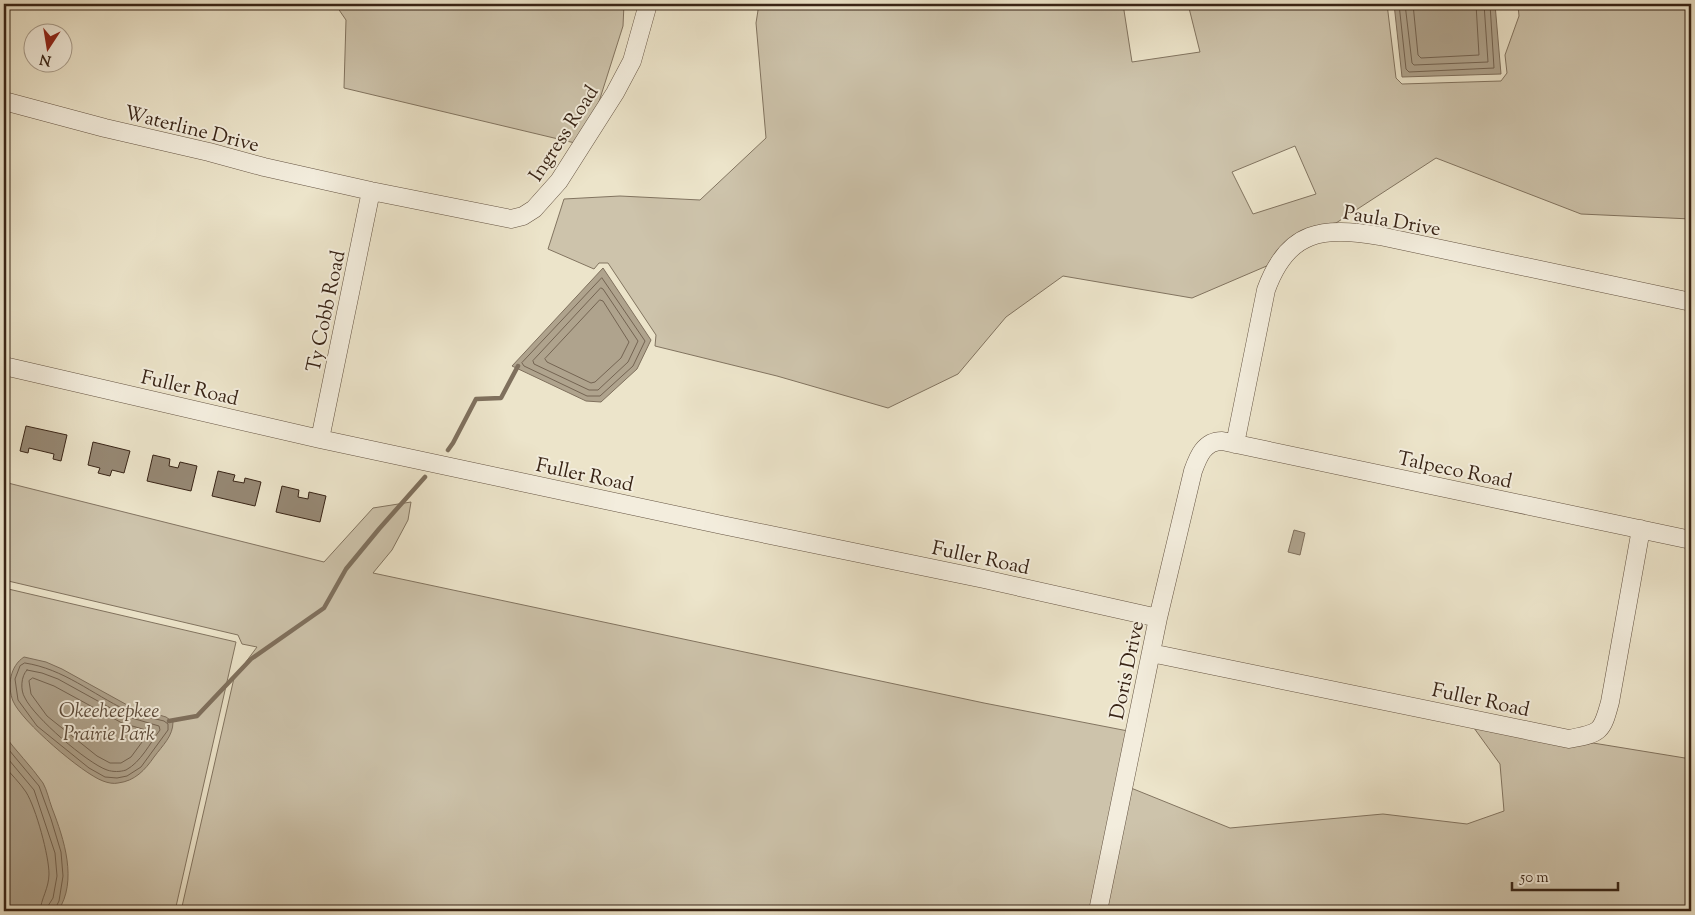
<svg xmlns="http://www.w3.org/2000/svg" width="1695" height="915" font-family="'Sorts Mill Goudy',serif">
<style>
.green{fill:#cdc3ab;stroke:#827460;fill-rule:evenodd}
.water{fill:#afa38d;stroke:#7f705d}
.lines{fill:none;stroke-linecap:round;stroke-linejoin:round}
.shore{stroke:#746452;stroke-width:1}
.stream{stroke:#7f705d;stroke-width:4.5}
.building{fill:#968874;stroke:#382416}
.street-casing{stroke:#655443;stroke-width:19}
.street{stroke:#f3eddd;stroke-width:18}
.labels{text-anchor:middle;stroke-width:4;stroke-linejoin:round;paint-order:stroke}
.street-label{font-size:20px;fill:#382416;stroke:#f3eddd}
.park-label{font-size:20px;font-style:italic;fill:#5d4c3b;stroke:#f3eddd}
</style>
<rect width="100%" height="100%" fill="#ece4ca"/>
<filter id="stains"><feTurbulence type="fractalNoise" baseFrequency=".004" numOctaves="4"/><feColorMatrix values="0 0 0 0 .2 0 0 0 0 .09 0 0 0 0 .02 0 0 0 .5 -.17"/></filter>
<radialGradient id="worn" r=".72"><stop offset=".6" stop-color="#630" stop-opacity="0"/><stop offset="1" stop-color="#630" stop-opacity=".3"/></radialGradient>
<path class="green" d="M335,4H624L623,26L597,108L575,143L344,88L346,20Z
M759,4H1123L1132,62L1200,52L1188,4H1387L1396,78L1402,84L1501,81L1507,73L1505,55L1519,16L1518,4H1691V219L1581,214L1436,158L1336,223L1315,226L1306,230L1269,265L1192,298L1063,276L1006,317L958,374L888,408L777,376L655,346L656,335L608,263H599L594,269L548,249L564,199L620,196L700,200L766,138L756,23ZM1295,146L1316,194L1253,214L1232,172Z
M4,482L324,562L373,508L411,502L408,520L392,550L373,573L984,703L1128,731L1091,911H181L234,678L257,647L242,644L238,635L4,580Z
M4,588L236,642L175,911H4Z
M1474,728L1568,747L1593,743L1691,759V911H1106L1131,788L1230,828L1383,814L1467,824L1504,811L1500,764Z"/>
<path class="water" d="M1394,4H1495L1501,74L1402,77Z
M603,268L651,340L637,369L601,402L586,401L512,366Z
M1294,530L1305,533L1300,555L1288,552Z
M24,657L46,662L62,669L129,706L166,717L173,722C173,736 163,745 154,757C145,770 135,781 118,783C114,784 108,783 103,781C83,774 21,721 13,701C7,686 10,666 24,657Z
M4,735C16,751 31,766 43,783C47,790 49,800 52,808C64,839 78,881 58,911H4Z"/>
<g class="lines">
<path class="shore" d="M1399,4L1406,69L1409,72L1494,68L1490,4
M1405,4L1412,63L1414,65L1488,62L1484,4
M1413,4L1418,55L1421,58L1479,55L1476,4
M602,278L645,341L633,366L600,396H587L524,366L522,363Z
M601,288L603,289L638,341L628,362L598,390H589L534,364L533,361Z
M600,300L603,301L629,342L621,358L595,382L591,383L547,362L545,359Z
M25,663C64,669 92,694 126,710C138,715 152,718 164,721L168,724V730L141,767L127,776L117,778L105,777L89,768L37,726L18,700L15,679L20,666Z
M27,670L42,673L58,679L125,716L159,726L160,730C150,743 141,762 126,770C120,772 113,772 107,770C87,763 34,717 25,698C20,690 21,676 27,670Z
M33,678L54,686L122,723L146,730L148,734L131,757L121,763H110L97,756L47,716L31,694L29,681Z
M4,744L39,786L51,819L61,852L63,876L59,901L54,911
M4,754L34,790L55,853L57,876L53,898L48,906V911
M4,766C11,774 20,783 26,792C36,808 49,856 49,874C49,888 41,899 40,911"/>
<path class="stream" d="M448,450L453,443L476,399L501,398L518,366
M169,721L197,716L251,659L324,608L346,569L379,529L425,477"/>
</g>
<path class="building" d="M26,426L67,435L61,461L53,459L54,454L29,448L28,453L20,451Z
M93,442L130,451L124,473L112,470L110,476L98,473L100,468L88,465Z
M153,455L170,459L169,466L178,468L180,462L197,466L191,491L147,481Z
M218,471L235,475L233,481L244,483L245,478L261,482L255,506L212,496Z
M282,486L299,490L298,497L308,499L309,492L326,496L320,522L276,512Z"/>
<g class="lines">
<g class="street-casing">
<path id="street" d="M4,101L105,128L209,152L264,167L371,191L511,219L523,216L534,209L559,181L615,93L632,61L648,4
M4,366L320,439L722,525L984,579L1158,618
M320,439L371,191
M1235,444L1266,290C1288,229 1323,227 1380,236L1691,302
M1151,653L1569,739C1601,733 1602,732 1610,702L1641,529
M1098,911L1158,618L1193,471C1198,457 1204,441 1222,441L1691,540"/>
</g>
<use href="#street" class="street"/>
</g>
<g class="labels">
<g class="street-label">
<text transform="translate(192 128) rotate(14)" y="7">Waterline Drive</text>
<text transform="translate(563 133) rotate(-57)" y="7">Ingress Road</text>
<text transform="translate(1392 220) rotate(10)" y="7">Paula Drive</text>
<text transform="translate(325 311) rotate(-78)" y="7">Ty Cobb Road</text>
<text transform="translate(190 387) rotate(13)" y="7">Fuller Road</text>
<text transform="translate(1455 469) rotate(12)" y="7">Talpeco Road</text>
<text transform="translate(585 474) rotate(12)" y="7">Fuller Road</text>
<text transform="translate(981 557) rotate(12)" y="7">Fuller Road</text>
<text transform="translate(1126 670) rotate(-78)" y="7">Doris Drive</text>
<text transform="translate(1481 699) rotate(12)" y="7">Fuller Road</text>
</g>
<g class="park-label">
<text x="109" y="717">Okeeheepkee<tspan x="109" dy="23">Prairie Park</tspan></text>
</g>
</g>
<rect width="1695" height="915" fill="none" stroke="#ece4ca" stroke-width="20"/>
<rect x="5" y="5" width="1685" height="905" fill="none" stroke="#382416" stroke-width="2.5"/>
<rect x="10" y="10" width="1675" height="895" fill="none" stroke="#382416"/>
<g transform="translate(48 48) rotate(192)"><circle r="24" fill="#f3eddd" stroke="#a89d8d"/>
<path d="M0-4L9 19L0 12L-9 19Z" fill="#8f2418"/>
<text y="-8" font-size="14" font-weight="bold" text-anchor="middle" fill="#382416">N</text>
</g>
<path d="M1512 882v8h106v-8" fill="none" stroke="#382416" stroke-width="2.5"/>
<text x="1520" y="882" font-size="15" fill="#382416" stroke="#f3eddd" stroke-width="4" paint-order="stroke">50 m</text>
<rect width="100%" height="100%" filter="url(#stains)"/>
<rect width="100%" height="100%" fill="url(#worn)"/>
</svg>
